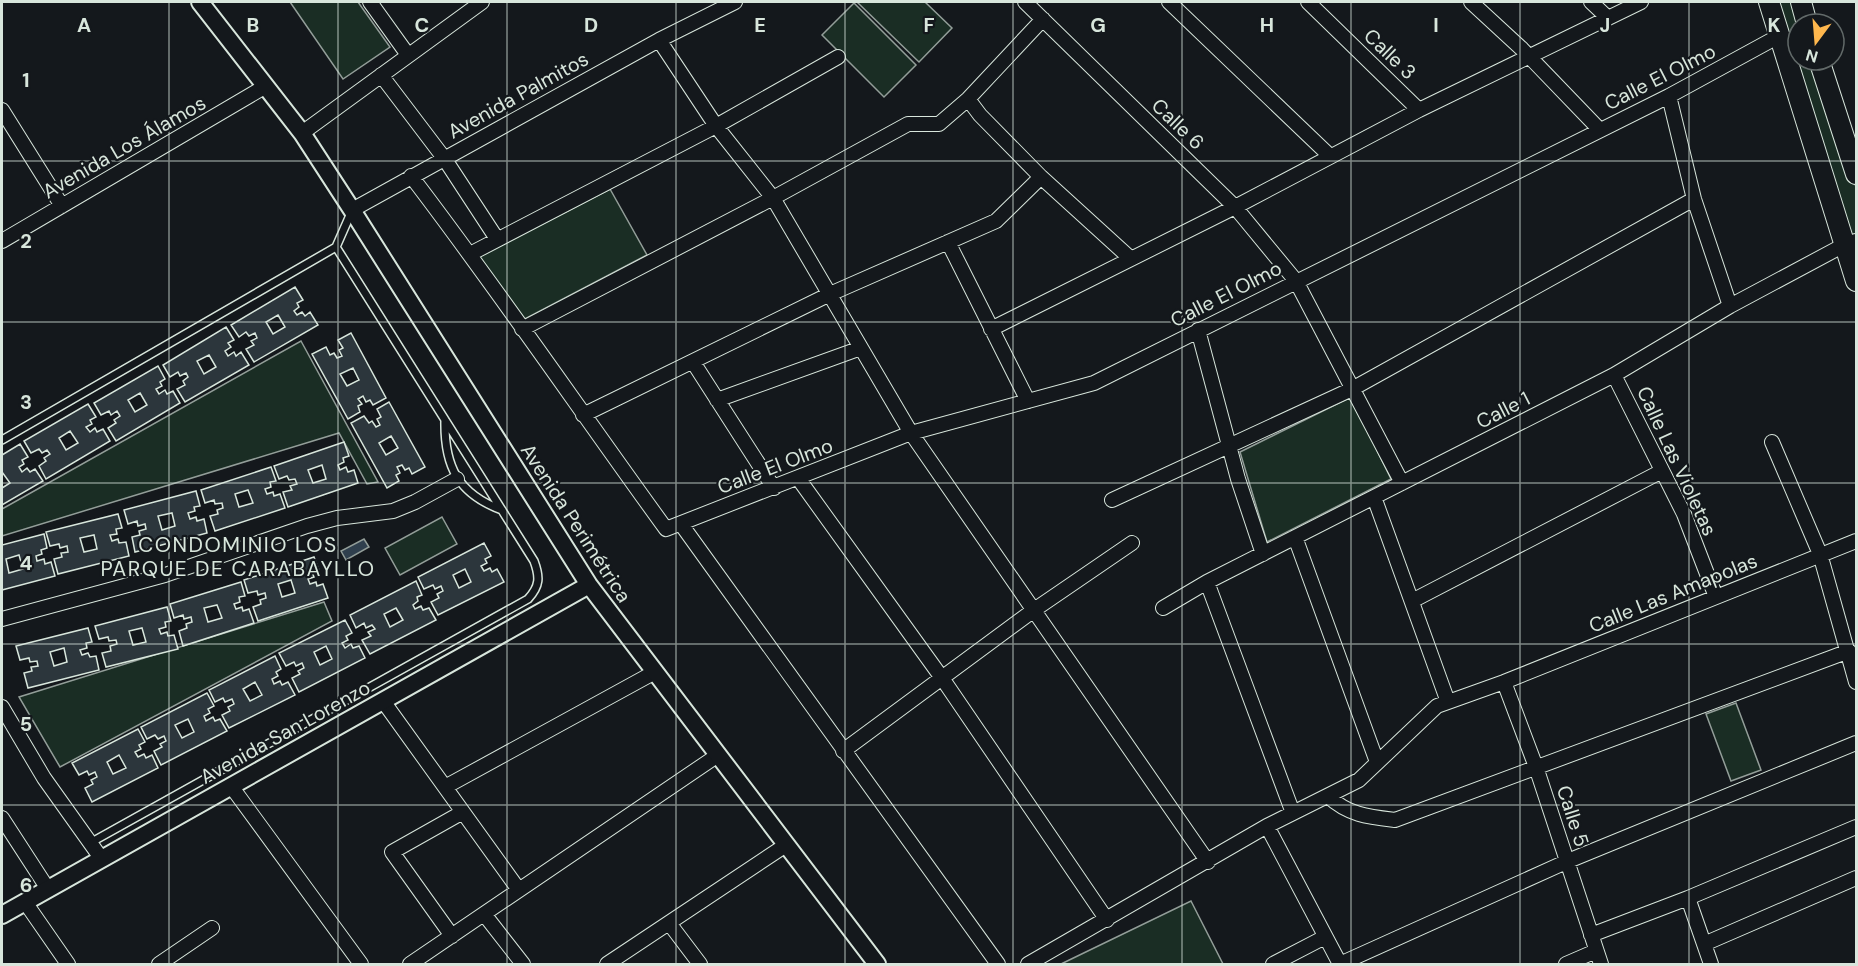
<svg xmlns="http://www.w3.org/2000/svg" width="1858" height="966" font-family="'DM Sans',sans-serif">
<style>
.green{fill:#1a2d24;stroke:#939e99;stroke-width:1.5}
.water{fill:#2f3f4d;stroke:#939e99;stroke-width:1.5}
.building{fill:#2c363c;stroke:#d8e6dc;stroke-width:1.5;fill-rule:evenodd}
.lines{fill:none;stroke-linecap:round;stroke-linejoin:round}
.service-casing{stroke:#d8e6dc;stroke-width:10}
.minor-casing{stroke:#d8e6dc;stroke-width:16}
.tertiary-casing{stroke:#d8e6dc;stroke-width:20}
.secondary-casing{stroke:#d8e6dc;stroke-width:22}
.service{stroke:#14181c;stroke-width:7}
.minor{stroke:#14181c;stroke-width:14}
.tertiary{stroke:#14181c;stroke-width:16}
.secondary{stroke:#14181c;stroke-width:20}
.grid{fill:none;stroke:#d8e6dc;stroke-width:1.5;stroke-opacity:0.55}
.labels{text-anchor:middle;stroke-width:4.5;stroke-linejoin:round;paint-order:stroke}
.street-label{font-size:20px;fill:#d8e6dc;stroke:#14181c}
.neighbourhood-label{font-size:21px;letter-spacing:1.5px;fill:#d8e6dc;stroke:#14181c}
.grid-label{font-size:20px;text-anchor:middle;font-weight:bold;fill:#d8e6dc;stroke:#14181c;stroke-width:4.5;stroke-linejoin:round;paint-order:stroke}
</style>
<rect width="100%" height="100%" fill="#14181c"/>
<path class="green" d="M290,2H358L390,47L343,79Z
M857,2H925L952,28L919,62Z
M1774,2H1798V60H1816L1856,187V234L1847,236Z
M854,3L916,65L884,97L822,35Z
M610,189L647,255L521,321L478,257Z
M301,341L378,482L367,484L339,433L2,536V509Z
M1351,397L1391,479L1267,542L1240,452Z
M442,517L457,544L400,575L385,548Z
M324,602L332,621L60,767L19,697Z
M1736,703L1761,770L1731,781L1706,714Z
M1191,901L1223,964H1061Z"/>
<path class="water" d="M364,539L369,547L346,560L341,551Z"/>
<path class="building" d="M295,287L303,300L297,303L299,307L294,311L297,315L302,312L305,316L310,312L318,325L254,362L246,349L254,345L251,341L257,338L255,333L249,336L246,332L239,337L231,325ZM278,315L285,327L273,334L266,322Z
M226,327L234,340L228,343L231,347L225,351L228,356L234,352L236,356L241,352L249,365L185,402L177,389L185,385L183,381L188,377L186,373L180,376L178,372L170,377L163,365ZM209,355L216,367L204,374L197,361Z
M351,333L386,398L373,405L370,400L366,402L363,396L358,399L362,404L358,406L360,412L348,419L312,354L326,347L330,355L334,353L337,358L342,356L339,350L343,348L338,340ZM353,368L359,380L347,386L340,374Z
M158,366L165,379L160,382L162,386L156,389L159,394L165,390L167,394L173,391L180,403L116,441L108,428L116,423L114,420L120,416L117,411L111,415L109,411L101,415L94,403ZM140,393L147,405L135,412L128,400Z
M389,402L425,467L412,474L409,468L405,470L402,465L397,467L400,473L396,475L399,481L387,488L351,423L364,416L369,423L372,421L376,427L380,425L377,419L381,417L377,409ZM391,436L398,448L386,455L379,443Z
M88,404L96,417L90,420L92,424L86,427L90,432L95,428L97,432L103,429L110,441L46,479L39,466L46,461L44,458L50,454L47,450L42,453L39,449L31,453L24,441ZM70,431L78,443L66,450L59,438Z
M344,442L349,456L343,458L344,462L338,465L340,470L346,467L348,472L354,470L358,483L288,507L283,492L292,490L290,486L297,484L295,479L289,480L287,476L279,479L274,466ZM322,465L326,479L313,483L308,470Z
M20,444L28,457L22,460L24,464L19,467L22,472L27,468L30,472L35,469L43,481L2,505V488L10,483L2,472V455Z
M271,467L276,481L270,482L271,487L265,489L267,494L273,492L274,496L280,494L285,508L215,531L210,516L218,514L217,510L223,508L222,503L215,504L214,500L205,503L201,490ZM248,490L253,503L239,507L235,494Z
M196,491L200,506L194,507L195,511L188,513L190,519L196,517L197,521L204,519L207,533L135,552L132,537L140,535L139,531L146,529L145,524L138,526L137,521L128,524L124,510ZM172,513L175,526L162,530L158,516Z
M118,514L122,528L116,529L117,534L110,535L112,541L118,539L119,543L126,542L129,556L58,574L54,559L62,557L61,553L68,552L67,546L60,548L59,544L50,546L46,532ZM94,535L97,549L84,552L80,538Z
M44,534L47,548L41,550L42,554L36,556L37,561L44,559L45,564L51,562L55,576L2,590V545ZM19,555L23,569L9,573L6,559Z
M484,543L491,556L485,559L487,563L481,566L484,571L490,568L492,572L497,569L504,582L438,615L431,602L439,598L437,594L443,591L441,586L435,589L433,585L424,589L418,577ZM465,569L471,582L459,588L453,575Z
M314,557L319,570L312,572L314,577L308,579L310,584L316,582L317,586L323,584L328,598L258,621L253,607L261,604L260,600L266,598L265,593L258,595L257,591L248,593L244,580ZM291,580L295,593L282,597L278,584Z
M416,581L422,595L417,597L418,601L413,605L415,609L421,606L423,610L429,608L436,620L370,654L362,640L371,636L368,632L375,629L372,625L366,628L364,623L356,628L350,615ZM396,608L403,620L390,627L384,614Z
M241,582L245,596L239,597L240,602L234,604L236,609L242,607L243,611L249,609L254,623L183,646L179,631L187,628L186,624L192,622L191,617L184,619L183,615L174,618L170,604ZM217,605L222,618L208,622L204,608Z
M167,607L171,621L165,622L166,627L159,629L161,634L167,632L168,636L174,635L178,649L106,667L102,653L111,651L110,646L117,644L116,640L109,641L108,637L99,639L95,626ZM142,628L146,642L133,645L129,631Z
M345,620L352,633L346,636L348,640L342,643L345,648L351,644L353,648L359,646L365,658L299,692L292,678L300,674L298,671L304,668L302,663L296,666L294,662L286,666L279,653ZM326,646L332,659L320,665L314,652Z
M88,628L92,642L86,643L87,648L80,650L82,655L88,653L90,657L96,656L99,670L28,688L24,673L32,671L31,667L38,666L37,661L30,662L29,658L20,660L16,646ZM64,648L67,662L54,666L50,652Z
M275,656L281,669L276,672L278,676L272,679L274,684L280,681L282,685L288,682L295,695L229,728L222,715L230,711L228,707L234,704L232,699L225,702L223,698L215,702L209,690ZM255,682L262,695L250,701L243,689Z
M207,693L214,706L208,709L210,713L204,716L206,721L213,717L215,721L220,719L227,731L161,765L154,751L162,747L160,744L166,741L164,736L158,739L155,735L147,739L141,727ZM188,719L194,732L182,738L175,725Z
M138,729L145,742L139,745L141,749L135,752L138,757L144,754L146,758L152,755L158,768L92,802L85,788L93,784L91,780L97,777L95,772L89,775L87,771L79,775L72,763ZM119,755L126,768L113,774L107,762Z"/>
<g class="lines">
<g class="service-casing">
<path id="service" d="M445,420C444,466 458,494 502,510
M2,440L336,247L351,213
M90,843L528,599C540,586 540,577 534,561L336,247"/>
</g>
<g class="minor-casing">
<path id="minor" d="M370,2L408,55
M1025,2L1235,207L1296,281L1402,483
M1169,2L1330,156
M1308,2L1419,110
M1471,2L1522,49L1600,130
M1591,2L1608,18
M659,40L716,126L773,198L911,433L1208,862
M381,75L444,158L497,239
M1669,96L1694,199L1730,306
M968,99L980,115L1041,177L1130,258
M2,110L62,206
M302,133L482,2
M411,176C499,291 581,412 666,529L911,433L1094,383L1669,96L1779,36
M352,210L659,40L735,2
M2,241L266,86
M948,242L1028,401
M470,254L716,126L838,57
M522,329L773,198L908,124H939L968,99L1043,19
M991,329L1235,207L1419,110L1641,2
M1198,330L1238,479L1263,554
M693,362L774,488
M1614,375L1684,514L1716,597
M717,400L861,348
M583,415L830,294L996,221L1041,177
M1772,442L1820,554L1856,682
M798,478L942,678L1107,920
M1374,497L1448,702
M1112,500L1352,389L1694,199
M681,524L998,964
M1295,537L1377,762
M1207,582L1293,813
M1412,601L1662,471
M1163,608L1207,582L1614,375L1730,306L1846,244L1856,241
M2,619L165,575L307,526L337,518L393,511L415,502L457,479
M1504,682L1536,767L1601,964
M383,701L519,890
M2,707L44,778L101,858
M843,751L1034,610L1132,543
M231,786L361,964
M445,787L655,672
M1328,796C1348,815 1369,817 1395,820L1849,651
M2,818L48,889
M1267,826L1340,964
M1688,898L1711,964
M25,902L68,964
M484,914L523,964
M669,923L700,964
M1591,935L1688,898L1856,827
M452,936L392,852L463,812
M1704,944L1856,878
M159,964L212,928
M410,964L718,755
M607,964L786,845
M1028,964L1267,826L1359,780L1437,706L1504,682L1856,541
M1273,964L1325,937
M1340,964L1568,861L1856,743
M1566,964L1596,951"/>
</g>
<g class="tertiary-casing">
<path id="tertiary" d="M200,2L302,133L352,210L589,585L877,964
M2,915L589,585"/>
</g>
<g class="secondary-casing">
<path id="secondary" d="M1769,2L1856,281
M1801,2L1807,24
M1819,60L1856,174"/>
</g>
<use href="#service" class="service"/>
<use href="#minor" class="minor"/>
<use href="#tertiary" class="tertiary"/>
<use href="#secondary" class="secondary"/>
</g>
<path class="grid" d="M169,2V964M338,2V964M507,2V964M676,2V964M845,2V964M1013,2V964M1182,2V964M1351,2V964M1520,2V964M1689,2V964M2,161H1856M2,322H1856M2,483H1856M2,644H1856M2,805H1856"/>
<g class="labels">
<g class="street-label">
<text transform="translate(1390 54) rotate(44)" y="7">Calle 3</text>
<text transform="translate(1660 77) rotate(-27)" y="7">Calle El Olmo</text>
<text transform="translate(518 95) rotate(-29)" y="7">Avenida Palmitos</text>
<text transform="translate(1178 124) rotate(44)" y="7">Calle 6</text>
<text transform="translate(124 147) rotate(-30)" y="7">Avenida Los Álamos</text>
<text transform="translate(1226 294) rotate(-27)" y="7">Calle El Olmo</text>
<text transform="translate(1503 410) rotate(-27)" y="7">Calle 1</text>
<text transform="translate(1677 461) rotate(65)" y="7">Calle Las Violetas</text>
<text transform="translate(775 466) rotate(-21)" y="7">Calle El Olmo</text>
<text transform="translate(576 523) rotate(57)" y="7">Avenida Perimétrica</text>
<text transform="translate(1673 593) rotate(-22)" y="7">Calle Las Amapolas</text>
<text transform="translate(285 732) rotate(-29)" y="7">Avenida San Lorenzo</text>
<text transform="translate(1573 816) rotate(72)" y="7">Calle 5</text>
</g>
<g class="neighbourhood-label">
<text x="238" y="552">CONDOMINIO LOS<tspan x="238" dy="24">PARQUE DE CARABAYLLO</tspan></text>
</g>
</g>
<g class="grid-label">
<text x="84" y="32">A</text>
<text x="253" y="32">B</text>
<text x="422" y="32">C</text>
<text x="591" y="32">D</text>
<text x="760" y="32">E</text>
<text x="929" y="32">F</text>
<text x="1098" y="32">G</text>
<text x="1267" y="32">H</text>
<text x="1436" y="32">I</text>
<text x="1605" y="32">J</text>
<text x="1774" y="32">K</text>
<text x="26" y="87">1</text>
<text x="26" y="248">2</text>
<text x="26" y="409">3</text>
<text x="26" y="570">4</text>
<text x="26" y="731">5</text>
<text x="26" y="892">6</text>
</g>
<rect width="1858" height="966" fill="none" stroke="#d8e6dc" stroke-width="6"/>
<g transform="translate(1816 42) rotate(196)"><circle r="28" fill="#14181c" stroke="#626a69" stroke-width="1.5"/>
<path d="M0-4.5L10 22L0 15L-10 22Z" fill="#ffb74d"/>
<text y="-9" font-size="16" font-weight="bold" text-anchor="middle" fill="#d8e6dc">N</text>
</g>
</svg>
